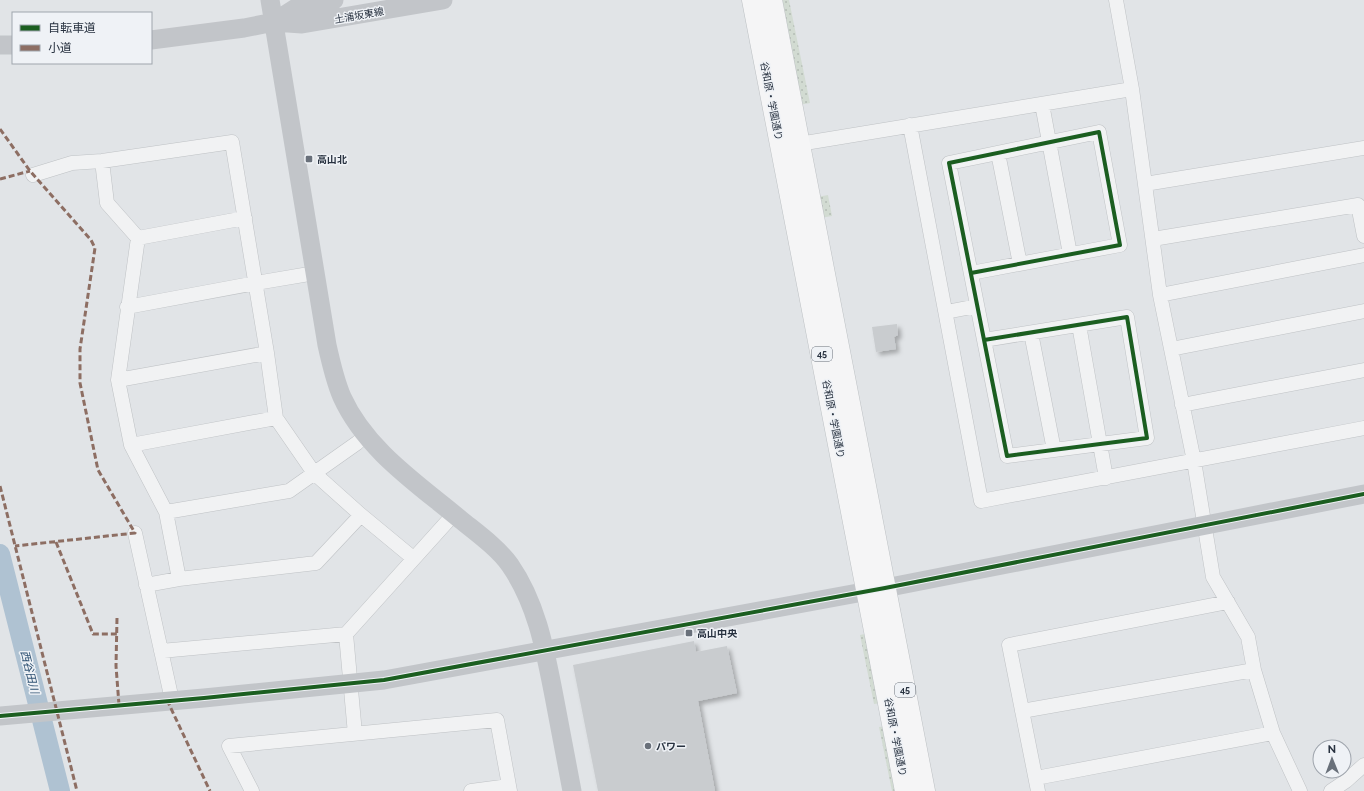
<svg xmlns="http://www.w3.org/2000/svg" width="1364" height="791" font-family="Raleway,'Noto Sans JP',sans-serif">
<style>
.grass{fill:url(#grass-dots)}
.lines{fill:none;stroke-linecap:round;stroke-linejoin:round}
.river{stroke:#afc2d2;stroke-width:20}
.building{fill:#c9cccf;filter:url(#shadow)}
.street-casing{stroke:#bfc2c5;stroke-width:15}
.primary-casing{stroke:#bdc1c4;stroke-width:23}
.street{stroke:#f1f2f3;stroke-width:14}
.secondary{stroke:#c2c5c9;stroke-width:19}
.primary{stroke:#f5f5f6;stroke-width:22}
.quiet{stroke:#8d6e63;stroke-width:3;stroke-dasharray:6 3;stroke-linecap:butt}
.cycleway-casing{stroke:#eff2f6;stroke-width:6}
.cycleway{stroke:#1b5e20;stroke-width:4}
.poi-dot{fill:#69707a;stroke:#eff2f6;stroke-width:1.5}
.labels{text-anchor:middle;stroke-width:3;stroke-linejoin:round;paint-order:stroke}
.shield{fill:#eff2f6;stroke:#646c77;stroke-width:1}
.shield-label{font-size:9px;font-weight:bold;fill:#283240}
.street-label{font-size:10px;fill:#283240;stroke:#eff2f6}
.poi-label{font-size:10px;font-weight:bold;fill:#283240;stroke:#eff2f6;text-anchor:start}
.water-label{font-size:11px;font-style:italic;fill:#315374;stroke:#eff2f6}
</style>
<defs>
<pattern id="grass-dots" width="8" height="8" patternUnits="userSpaceOnUse"><rect width="8" height="8" fill="#d2dbd2"/><path d="M2 2h.1M6 6h.1" fill="none" stroke="#b4bcb5" stroke-width="1.8" stroke-linecap="round"/></pattern>
<filter id="shadow"><feDropShadow dx="3.5" dy="3.5" stdDeviation="2" flood-color="#0004"/></filter>
</defs>
<rect width="100%" height="100%" fill="#e1e4e7"/>
<path class="grass" d="M778,0H789L810,103L799,105Z
M828,195L832,216L820,218L817,197Z
M869,633L882,703L874,704L860,635Z
M886,726L899,791H892L879,727Z"/>
<g class="lines">
<path class="river" d="M0,554L60,791"/>
</g>
<path class="building" d="M897,324L898,335L894,337L896,349L876,352L872,327Z
M694,641L696,652L727,646L737,693L698,701L715,791H598L573,665Z"/>
<g class="lines">
<g class="street-casing">
<path id="street" d="M1116,0L1132,89L1160,295L1194,461L1213,577L1248,637L1254,670L1273,733L1300,791
M1042,104L1070,254
M910,125L981,501L1364,428
M799,144L1132,89
M998,153L1020,264
M102,161L107,203L138,238L245,218
M33,175L72,163L102,161L232,142L267,353L276,418L314,473L361,515L413,558
M1145,184L1364,148
M138,238L118,380L131,445L166,512L179,579
M1153,239L1358,205L1364,236
M971,273L1120,245L1099,132L949,163L1007,456L1147,438L1127,317L984,340
M1160,295L1364,255
M127,307L256,283L315,273
M946,312L977,306
M1079,325L1106,478
M1031,333L1054,450
M1171,349L1364,311
M118,380L267,353
M1182,405L1364,370
M131,445L276,418
M166,512L289,491L357,443L366,435
M135,533L172,700
M146,585L179,579L316,563L361,515
M346,634L355,734
M161,651L346,634L454,514
M1022,711L1254,670
M1036,778L1273,733
M252,791L229,746L497,720L510,791
M471,791L509,786
M1038,791L1009,645L1228,602
M1331,791L1346,781L1364,765"/>
</g>
<g class="primary-casing">
<path id="primary" d="M753,0L906,791
M771,0L924,791"/>
</g>
<use href="#street" class="street"/>
<path class="secondary" d="M270,0L327,345C331,363 335,381 342,397C366,450 418,484 461,520C477,533 498,548 510,565C537,604 545,650 554,696C560,728 566,759 572,791
M274,22L299,6L334,0
M151,40L244,28L274,22L302,24L443,0
M0,45H13
M0,716L204,698L384,680L885,588L1364,494"/>
<use href="#primary" class="primary"/>
<path class="quiet" d="M0,129L30,171L91,240L95,248L80,349V383L98,470L135,533L15,546
M0,179L30,171
M0,486L77,791
M56,542L93,634H117
M117,618L116,666L119,705
M167,700L210,791"/>
<g class="cycleway-casing">
<path id="cycleway" d="M971,273L1120,245L1099,132L949,163L1007,456L1147,438L1127,317L984,340
M0,716L204,698L384,680L885,588L1364,494"/>
</g>
<use href="#cycleway" class="cycleway"/>
</g>
<g class="poi-dot">
<rect x="305" y="155" width="8" height="8" rx="2"/>
<rect x="685" y="629" width="8" height="8" rx="2"/>
<circle cx="648" cy="746" r="4"/>
</g>
<g class="labels">
<g class="shield">
<rect x="812" y="347" width="20" height="14" rx="3"/>
<rect x="895" y="683" width="20" height="14" rx="3"/>
</g>
<g class="shield-label">
<text x="822" y="357">45</text>
<text x="905" y="693">45</text>
</g>
<g class="street-label">
<text transform="translate(359 15) rotate(-10)" y="4">土浦坂東線</text>
<text transform="translate(772 101) rotate(79)" y="4">谷和原・学園通り</text>
<text transform="translate(834 419) rotate(79)" y="4">谷和原・学園通り</text>
<text transform="translate(896 737) rotate(79)" y="4">谷和原・学園通り</text>
</g>
<g class="poi-label">
<text x="317" y="163">高山北</text>
<text x="697" y="637">高山中央</text>
<text x="656" y="750">パワー</text>
</g>
<g class="water-label">
<text transform="translate(30 672) rotate(76)" y="4">西谷田川</text>
</g>
</g>
<rect x="12" y="12" width="140" height="52" fill="#eff2f6" stroke="#9fa5ad"/>
<rect x="20" y="25" width="20" height="6" fill="#1b5e20" stroke="#9fa5ad"/>
<text x="48" y="32" font-size="12" fill="#283240">自転車道</text>
<rect x="20" y="45" width="20" height="6" fill="#8d6e63" stroke="#9fa5ad"/>
<text x="48" y="52" font-size="12" fill="#283240">小道</text>
<g transform="translate(1332 759) rotate(359)"><circle r="19" fill="#eff2f6" stroke="#9fa5ad"/>
<path d="M0-3L7 15L0 10L-7 15Z" fill="#69707a"/>
<text y="-6" font-size="11" font-weight="bold" text-anchor="middle" fill="#283240">N</text>
</g>
</svg>
